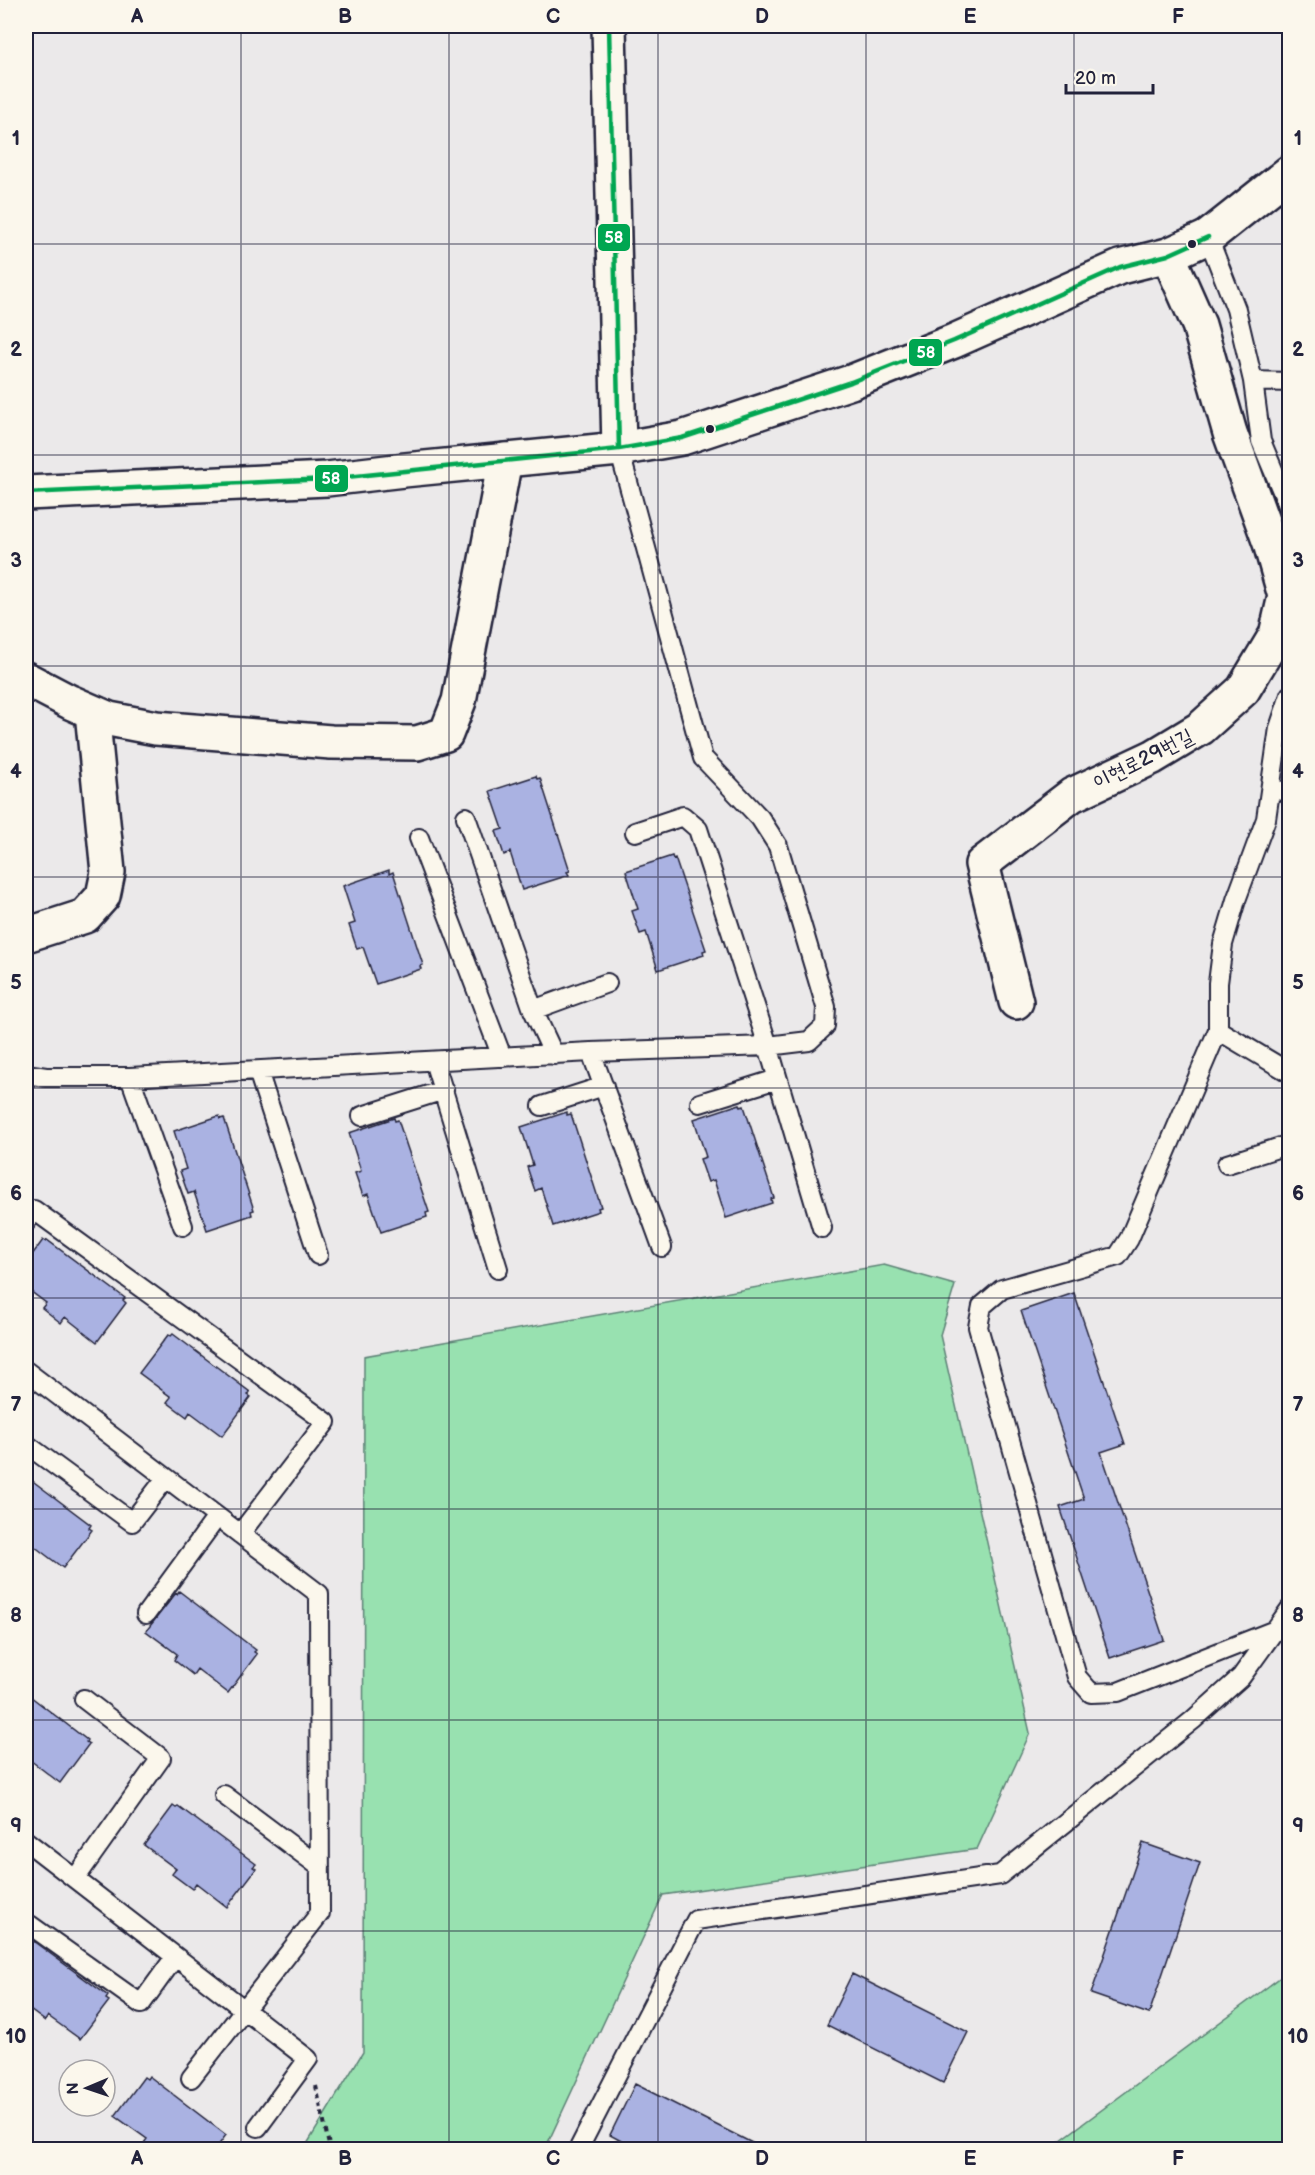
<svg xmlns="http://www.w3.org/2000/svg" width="1315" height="2175" font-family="'Balsamiq Sans','Poor Story',sans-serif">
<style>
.green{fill:#98e1b0;stroke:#5d8276;stroke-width:1.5}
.building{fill:#aab2e2;stroke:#22223b;stroke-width:1.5}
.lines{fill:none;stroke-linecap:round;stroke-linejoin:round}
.lane-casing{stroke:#22223b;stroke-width:22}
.street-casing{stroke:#22223b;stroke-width:38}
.secondary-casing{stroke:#22223b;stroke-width:38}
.path{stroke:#22223b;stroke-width:4;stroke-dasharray:4.5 4.5;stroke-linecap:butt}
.lane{stroke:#fbf7ec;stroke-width:18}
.street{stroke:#fbf7ec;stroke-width:33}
.secondary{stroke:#fbf7ec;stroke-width:33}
.bus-1-casing{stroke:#fbf7ec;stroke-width:9}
.bus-1{stroke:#00a651;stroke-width:4.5}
.grid{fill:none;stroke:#22223b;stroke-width:1.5;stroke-opacity:0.55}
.bus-dot{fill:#22223b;stroke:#fbf7ec;stroke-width:2}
.labels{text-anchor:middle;stroke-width:4.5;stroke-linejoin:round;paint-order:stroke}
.street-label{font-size:21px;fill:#22223b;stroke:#fbf7ec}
.line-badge{stroke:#fbf7ec;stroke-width:2}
.badge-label{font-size:16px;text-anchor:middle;font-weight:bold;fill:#fff}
.neatline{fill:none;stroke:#22223b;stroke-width:2}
.grid-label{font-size:20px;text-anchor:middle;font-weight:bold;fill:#22223b}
</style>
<rect width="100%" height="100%" fill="#ebe9ea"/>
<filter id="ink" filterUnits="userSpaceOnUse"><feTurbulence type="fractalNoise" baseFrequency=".0167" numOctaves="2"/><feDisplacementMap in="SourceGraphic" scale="12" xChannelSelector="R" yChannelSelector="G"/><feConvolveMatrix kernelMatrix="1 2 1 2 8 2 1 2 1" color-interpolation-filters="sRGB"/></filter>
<g filter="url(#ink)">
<path class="green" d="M884,1265L955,1285L940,1335L1030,1733L977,1849L663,1895L545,2149H304L363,2052L364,1356Z
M1289,1971V2149H1049Z"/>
<path class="building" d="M536,776L537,779L540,778L570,871L567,872L569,875L522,890L510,852L504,855L496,831L503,829L490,791Z
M672,856L673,859L675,858L706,950L703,951L704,955L658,970L646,932L640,934L632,911L638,909L626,871Z
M389,870V874L393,872L423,965L420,966L421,969L376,984L363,947L357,949L349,925L355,923L343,886Z
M740,1104L741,1107L744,1106L774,1198L771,1199L772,1203L726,1218L714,1180L708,1182L700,1159L706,1157L694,1119Z
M567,1112V1115L571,1114L601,1207L598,1208L599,1211L553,1226L541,1188L535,1191L527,1167L533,1165L521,1127Z
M219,1116L220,1119L224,1118L254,1210L251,1211L252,1215L207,1230L194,1192L188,1194L180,1171L186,1169L174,1131Z
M394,1118L395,1121L398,1120L429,1212L426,1213L427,1217L381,1232L368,1194L363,1196L355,1173L361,1171L349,1133Z
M43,1240L46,1242L47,1240L125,1298L123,1300L126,1303L97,1342L65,1317L61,1323L42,1308L46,1303L26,1288V1263Z
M1074,1293L1125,1444L1101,1452L1164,1640L1110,1658L1060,1507L1084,1499L1021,1311Z
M173,1334L250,1392L248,1395L251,1397L222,1436L190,1412L187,1417L167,1402L171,1397L139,1373L168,1335L171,1336Z
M26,1476L91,1525L89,1528L92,1530L63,1568L26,1540Z
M179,1591L256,1650L254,1652L257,1654L228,1693L197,1669L193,1675L174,1660L177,1654L146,1631L176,1593L177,1594Z
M26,1693L87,1740L86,1742L89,1744L60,1783L26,1757Z
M173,1806L176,1808L178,1806L256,1864L253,1867L256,1869L227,1907L196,1883L192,1889L172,1874L176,1869L144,1845Z
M1143,1843L1200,1863L1149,2014L1091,1994Z
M33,1941L108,1996L106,1999L109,2001L80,2039L48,2016L45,2021L26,2007V1943Z
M852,1974L968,2032L943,2083L827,2025Z
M149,2076L226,2135L215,2150H139L147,2139L115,2116L144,2077L147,2079Z
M635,2084L766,2150H638L610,2135Z"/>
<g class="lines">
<g class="lane-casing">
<path id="lane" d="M1208,237L1236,309L1253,381L1261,441L1290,510
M1253,381L1290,382
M1290,695L1279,728L1266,819L1236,900L1223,944L1218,983V1030L1290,1073
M1271,789L1290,792
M466,817L533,1010L554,1055
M635,832L683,816L698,829L768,1046L822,1228
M419,838L502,1057
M533,1010L607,983
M1218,1030L1129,1239L1118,1256L1002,1289L982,1306L978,1327L1077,1677L1091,1693L1118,1692L1275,1630
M591,1052L662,1247
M434,1061L498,1269
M258,1071L318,1255
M26,1074L46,1077H130L591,1052L768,1046L809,1041L825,1026L826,1007L778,846L760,818L703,758L619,449
M130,1077L183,1226
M700,1103L777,1079
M542,1106L604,1086
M362,1116L444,1090
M1227,1164L1290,1144
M26,1222L34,1210L326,1422L240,1534
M26,1371L319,1594L320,1913L191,2078
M26,1444L132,1522L166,1478
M146,1614L217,1517
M224,1795L320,1867
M26,1841L308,2059L258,2127
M75,1879L161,1758L84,1699
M26,1932L30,1925L141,2004L175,1957
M578,2150L696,1920L1000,1875L1193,1720L1241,1677L1290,1609"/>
</g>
<g class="street-casing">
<path id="street" d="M1208,237L1290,172
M26,679L70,702L109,719L156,728L331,742L417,743L446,734L459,701L505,460
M26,935L85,916L103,896L108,872L92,712
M1016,1002L982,864L1072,795L1153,757L1201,728L1243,690L1276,635L1285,596L1270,543L1230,433L1199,325L1168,255"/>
</g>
<g class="secondary-casing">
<path id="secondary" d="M609,26L619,449
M26,493L327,479L404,470L619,449L682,438L851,382L954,341L1120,267L1168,255L1208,237"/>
</g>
<path class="path" d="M316,2086L330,2150"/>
<use href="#lane" class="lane"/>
<use href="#street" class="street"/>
<use href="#secondary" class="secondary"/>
<g class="bus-1-casing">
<path id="bus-1" d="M609,26L619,449
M26,493L327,479L619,449L682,438L851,382L954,341L1120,267L1168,255L1208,237"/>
</g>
<use href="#bus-1" class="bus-1"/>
</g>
</g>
<path class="grid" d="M241,26V2150M449,26V2150M658,26V2150M866,26V2150M1074,26V2150M26,244H1290M26,455H1290M26,666H1290M26,877H1290M26,1088H1290M26,1298H1290M26,1509H1290M26,1720H1290M26,1931H1290"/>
<g class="bus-dot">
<circle cx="1192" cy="244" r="5"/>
<circle cx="710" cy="429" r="5"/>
</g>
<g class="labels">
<g class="street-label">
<text transform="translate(1143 759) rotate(-27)" y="7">이현로29번길</text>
</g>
</g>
<g class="line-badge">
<rect x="597" y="223" width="34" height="29" rx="6" fill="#00a651"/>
<rect x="908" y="338" width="35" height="29" rx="6" fill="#00a651"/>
<rect x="314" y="464" width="35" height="29" rx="6" fill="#00a651"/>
</g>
<g class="badge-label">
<text x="614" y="243">58</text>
<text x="926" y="358">58</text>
<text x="331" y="484">58</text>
</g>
<rect width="1315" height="2175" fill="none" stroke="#fbf7ec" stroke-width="66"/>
<g transform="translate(87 2088) rotate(268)"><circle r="28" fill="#fbf7ec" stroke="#a4a2a5" stroke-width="1.5"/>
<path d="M0-4.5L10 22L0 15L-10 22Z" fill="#22223b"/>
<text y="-9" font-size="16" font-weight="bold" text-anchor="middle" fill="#22223b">N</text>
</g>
<path d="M1066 84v9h87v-9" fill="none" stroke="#22223b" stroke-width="3"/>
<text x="1075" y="84" font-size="18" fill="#22223b" stroke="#fbf7ec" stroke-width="4.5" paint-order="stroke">20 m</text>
<rect x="33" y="33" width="1249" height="2109" class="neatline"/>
<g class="grid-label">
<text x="137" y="23">A</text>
<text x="345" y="23">B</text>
<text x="553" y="23">C</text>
<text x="762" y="23">D</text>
<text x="970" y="23">E</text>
<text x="1178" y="23">F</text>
<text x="16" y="145">1</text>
<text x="1298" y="145">1</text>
<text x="16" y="356">2</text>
<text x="1298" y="356">2</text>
<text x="16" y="567">3</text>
<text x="1298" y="567">3</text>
<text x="16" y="778">4</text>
<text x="1298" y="778">4</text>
<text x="16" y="989">5</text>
<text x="1298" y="989">5</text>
<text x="16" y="1200">6</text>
<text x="1298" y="1200">6</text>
<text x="16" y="1411">7</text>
<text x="1298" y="1411">7</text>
<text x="16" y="1622">8</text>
<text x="1298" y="1622">8</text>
<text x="16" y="1832">9</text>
<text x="1298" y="1832">9</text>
<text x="16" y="2043">10</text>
<text x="1298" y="2043">10</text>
<text x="137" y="2165">A</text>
<text x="345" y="2165">B</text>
<text x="553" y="2165">C</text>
<text x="762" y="2165">D</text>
<text x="970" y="2165">E</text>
<text x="1178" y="2165">F</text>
</g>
</svg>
